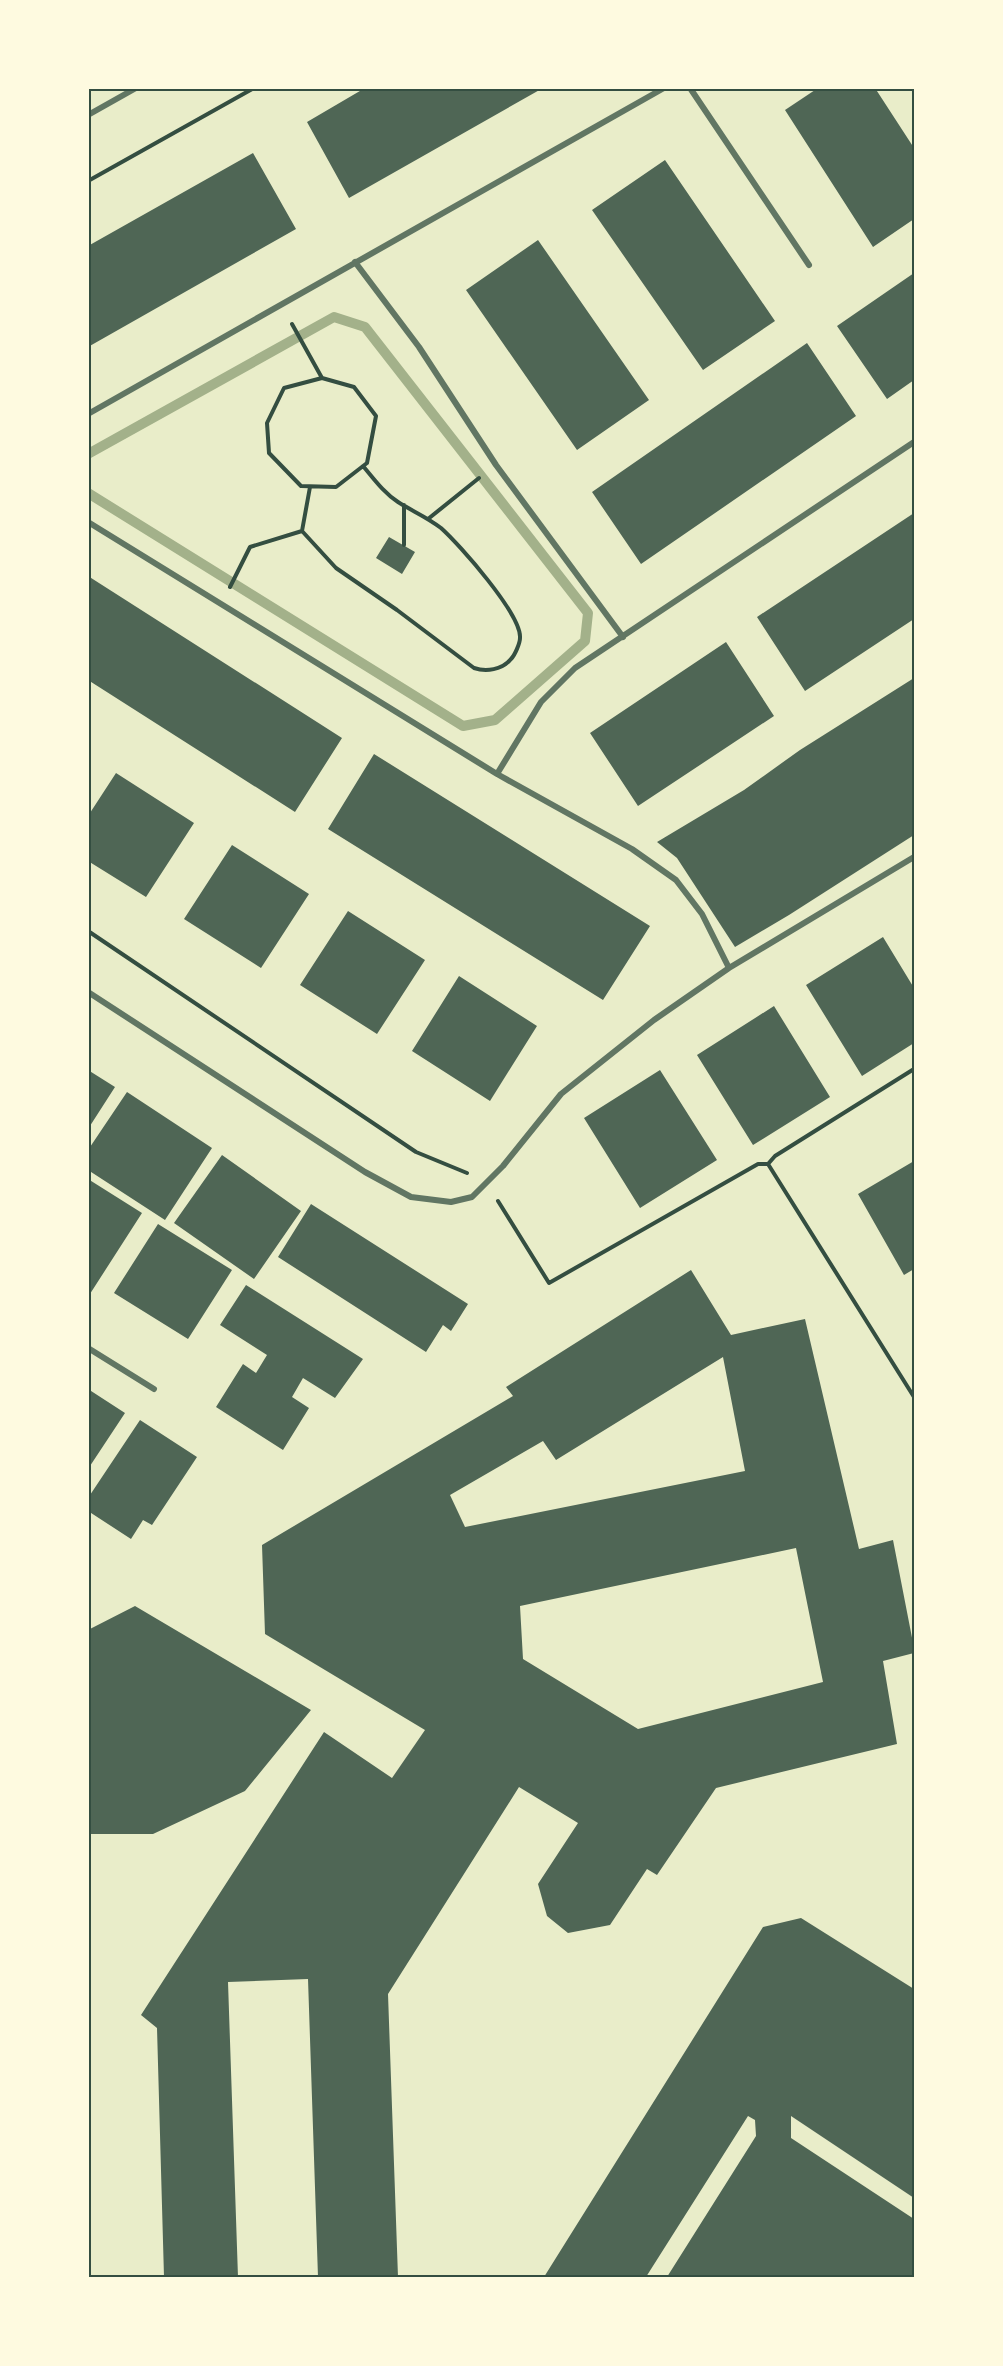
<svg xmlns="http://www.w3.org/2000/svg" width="1003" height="2366" font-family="'PT Sans Narrow',sans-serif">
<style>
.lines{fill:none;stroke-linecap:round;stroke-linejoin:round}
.stream{stroke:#a3b18a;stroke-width:10}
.building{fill:#4f6655;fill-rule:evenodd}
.path{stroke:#344e41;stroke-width:4}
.minor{stroke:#617663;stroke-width:6}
.neatline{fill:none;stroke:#344e41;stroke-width:2}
</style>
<rect width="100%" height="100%" fill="#e9edc9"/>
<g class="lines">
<path class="stream" d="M88,454L334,317L365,327L588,613L585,641L495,720L463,726L88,493"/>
</g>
<path class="building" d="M365,88H543L349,198L307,122Z
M818,88H875L914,148V219L873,247L785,110Z
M253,153L296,229L88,347V246Z
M665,160L775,321L703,370L592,210Z
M538,240L649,400L577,450L466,290Z
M914,273V380L887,399L837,326Z
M807,343L856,416L641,564L592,492Z
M914,513V619L805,691L757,617Z
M389,537L415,552L402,574L376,558Z
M88,576L342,738L295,812L88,680Z
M726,642L774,716L638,806L590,733Z
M914,678V835L789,915L735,947L677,858L657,842L744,790L800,750Z
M374,754L650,926L603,1000L328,829Z
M116,773L194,823L146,897L88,861V816Z
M232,845L309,894L261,968L184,919Z
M348,911L425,960L377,1034L300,985Z
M883,937L914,988V1043L862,1076L806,985Z
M459,976L537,1026L490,1101L412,1051Z
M774,1006L830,1097L753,1145L697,1055Z
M88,1070L115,1087L88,1129Z
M660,1070L717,1160L640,1208L584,1118Z
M127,1092L212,1148L165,1220L88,1170V1150Z
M222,1155L301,1211L254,1279L174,1223Z
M914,1161V1269L904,1275L858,1194Z
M88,1179L142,1213L88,1297Z
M311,1204L468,1304L451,1331L443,1325L426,1352L278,1257Z
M158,1224L232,1270L188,1339L114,1293Z
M691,1270L731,1335L805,1319L859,1549L893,1540L914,1648V1653L883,1661L897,1744L716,1788L657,1875L647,1869L610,1925L568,1933L547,1916L538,1884L578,1823L519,1787L388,1994L398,2277H318L308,1979L228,1982L238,2277H164L157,2028L141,2015L324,1732L392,1778L425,1730L265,1634L262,1545L513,1396L506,1387ZM723,1357L745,1471L465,1527L450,1495L543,1441L556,1460ZM796,1548L823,1682L638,1729L523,1659L520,1606Z
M246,1285L363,1359L335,1398L303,1378L292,1397L309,1408L283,1450L216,1407L243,1364L256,1373L267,1355L220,1325Z
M88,1389L125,1413L88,1469Z
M140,1420L197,1457L152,1525L143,1520L131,1539L88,1511V1498Z
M135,1606L311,1710L245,1791L153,1834H88V1630Z
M801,1918L914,1989V2198L791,2116V2138L914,2219V2277H667L756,2136L755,2120L748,2116L646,2277H544L763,1927Z"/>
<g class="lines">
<path class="path" d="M88,181L254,88
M292,324L322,378
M322,378L354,387L376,416L367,463L336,487L301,486L269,453L267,423L284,388Z
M310,487L302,531L336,568L397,610L474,668C486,672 502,670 511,659C515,655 520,643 520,638C522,615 459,544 441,528C427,517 412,511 398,502C384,493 374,479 363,466
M428,519L479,478
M404,545V505
M230,587L250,547L302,531
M88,931L416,1152L467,1173
M768,1164L775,1156L914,1069
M498,1201L549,1283L758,1164H768L914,1397"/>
<path class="minor" d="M690,88L809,265
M88,115L136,88
M355,262L419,347L496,465L623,637
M88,414L664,88
M88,522L497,774L632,849L676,880L702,914L729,968
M497,774L541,702L575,668L914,442
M88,992L365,1172L411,1197L451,1202L472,1197L503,1166L561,1094L654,1020L729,968L914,857
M88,1348L154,1389"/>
</g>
<rect width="1003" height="2366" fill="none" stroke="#fefae0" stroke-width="180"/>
<rect x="90" y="90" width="823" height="2186" class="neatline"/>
</svg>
